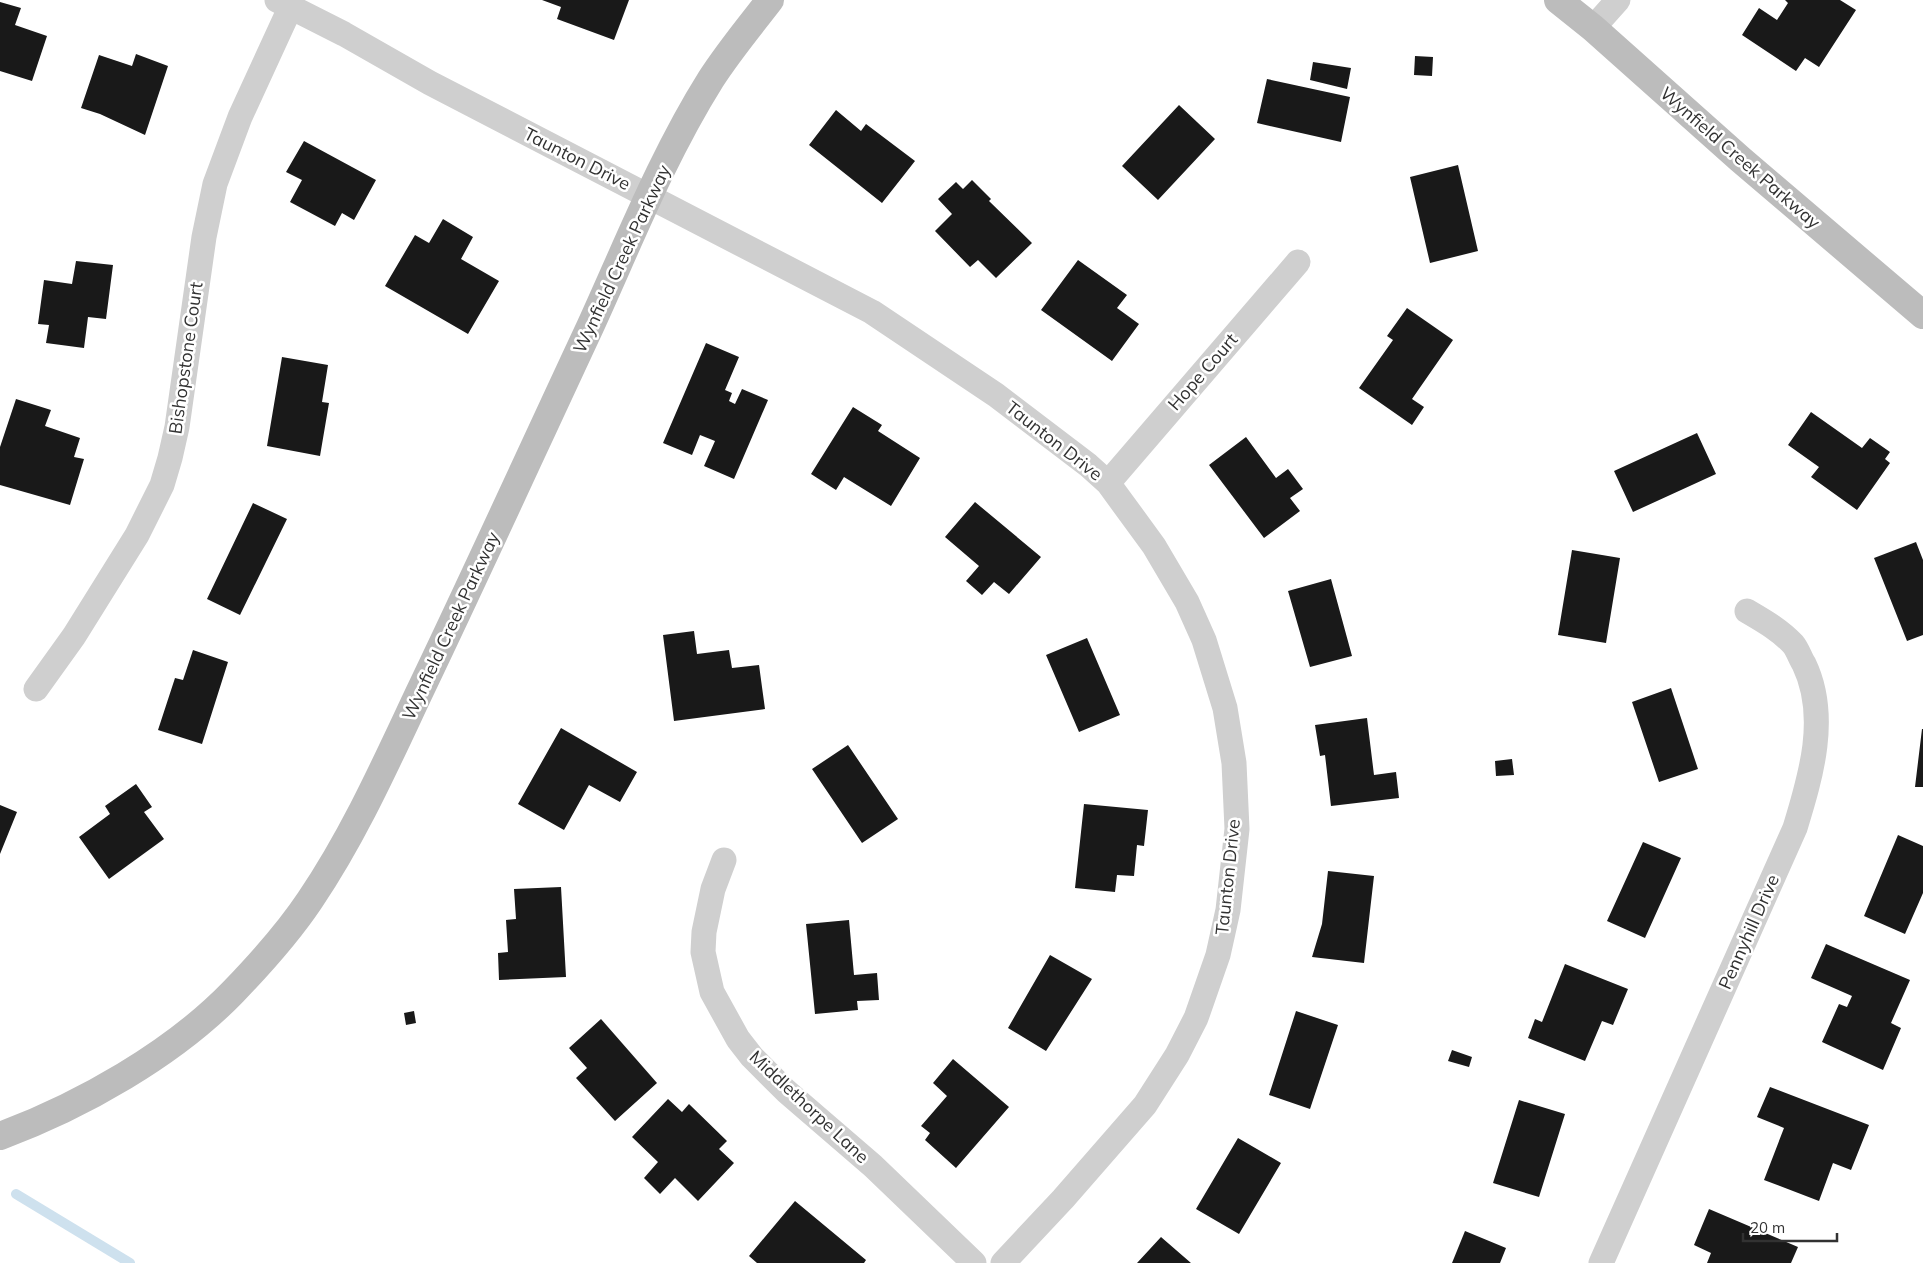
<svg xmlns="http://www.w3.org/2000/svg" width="1923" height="1263" font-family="Mulish,sans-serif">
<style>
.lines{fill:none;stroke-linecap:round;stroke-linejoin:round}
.stream{stroke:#cee1ee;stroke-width:10}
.building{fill:#191919}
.street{stroke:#cfcfcf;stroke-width:25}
.secondary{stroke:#bcbcbc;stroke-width:28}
.labels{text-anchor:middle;stroke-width:5;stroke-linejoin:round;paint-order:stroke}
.street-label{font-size:18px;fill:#323232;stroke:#fff}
</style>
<rect width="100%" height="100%" fill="#fff"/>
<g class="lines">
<path class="stream" d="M16,1194L130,1263"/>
</g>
<path class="building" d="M542,0H629L614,40L557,19L561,7Z
M1785,0H1840L1856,10L1819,67L1805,58L1796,71L1742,35L1759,8L1777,20L1788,3Z
M0,2L21,8L15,25L47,36L32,81L0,71Z
M136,54L168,66L145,135L100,114L81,108L99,55L132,66Z
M1415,56L1433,57L1432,76L1414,75Z
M1313,62L1351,68L1347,89L1310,80Z
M1267,79L1350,97L1341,142L1257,123Z
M1179,105L1215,139L1158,200L1122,166Z
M836,110L861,131L866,124L915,161L882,203L809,145Z
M304,141L376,180L354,220L342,213L335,226L290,202L302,180L286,172Z
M1458,165L1478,251L1430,263L1410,177Z
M972,180L991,199L989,201L1032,243L996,278L978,260L970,267L935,231L952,214L938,199L956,182L963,189Z
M443,219L473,237L461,259L499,281L468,334L385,286L415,235L429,243Z
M1078,260L1127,295L1117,308L1139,324L1112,361L1041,310Z
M76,261L113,265L106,319L88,317L84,348L46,343L49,325L38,324L44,280L72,284Z
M1407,308L1453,340L1412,399L1424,407L1412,425L1359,388L1393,340L1387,336Z
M706,343L739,357L725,390L732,393L729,401L735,404L742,389L768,400L734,479L704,466L715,441L700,435L692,455L663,443Z
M282,357L328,365L322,402L329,403L320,456L267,446Z
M16,399L51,410L45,426L80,438L74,457L84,459L70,505L0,485V447Z
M853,407L882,425L878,431L920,458L891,506L844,477L836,490L811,474Z
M1811,412L1862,448L1870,438L1890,452L1885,459L1890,463L1857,510L1811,477L1819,467L1788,445Z
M1697,433L1716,474L1633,512L1614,471Z
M1246,437L1276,478L1288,469L1303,489L1290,498L1300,511L1264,538L1209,465Z
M975,502L1041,557L1009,594L994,582L982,595L966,581L979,566L945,537Z
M253,503L287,519L240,615L207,599Z
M1916,542L1923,560V635L1907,641L1874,558Z
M1572,550L1620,558L1606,643L1558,635Z
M1331,579L1352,656L1310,667L1288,591Z
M694,631L697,654L729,650L732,668L759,665L765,709L674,721L663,635Z
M1087,638L1120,715L1079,732L1046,655Z
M193,650L228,662L202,744L158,730L175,678L183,680Z
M1671,688L1698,769L1659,782L1632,702Z
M1367,718L1374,775L1396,772L1399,798L1331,806L1325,755L1320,756L1315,725Z
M561,728L637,772L620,802L589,785L564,830L518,804Z
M1922,729H1923V787H1915Z
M848,745L898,819L862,843L812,769Z
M1512,759L1514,775L1496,776L1495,761Z
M136,784L152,807L144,812L164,839L109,879L79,837L110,814L105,806Z
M1084,804L1148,810L1144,846L1137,845L1134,876L1117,875L1115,892L1075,888Z
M0,805L17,812L0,854Z
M1898,835L1923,846V893L1905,934L1864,916Z
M1643,842L1681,858L1645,938L1607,921Z
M1328,871L1374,876L1364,963L1312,957L1322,924Z
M561,887L566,977L499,980L498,953L508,952L506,920L516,919L514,889Z
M849,920L854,975L877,973L879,1000L857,1001L858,1010L815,1014L806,924Z
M1826,944L1910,980L1891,1023L1901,1028L1883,1070L1822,1042L1839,1004L1847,1007L1852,996L1811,978Z
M1050,955L1092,979L1046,1051L1008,1028Z
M1565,964L1628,989L1613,1025L1602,1021L1585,1061L1528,1038L1535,1019L1542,1022Z
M414,1011L416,1023L406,1025L404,1013Z
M1296,1011L1338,1025L1310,1109L1269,1095Z
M601,1019L657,1083L615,1121L576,1078L587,1068L569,1048Z
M1452,1050L1472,1057L1469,1067L1448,1061Z
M953,1059L1009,1107L956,1168L925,1140L930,1133L921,1126L947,1096L933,1083Z
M1770,1087L1869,1125L1851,1170L1833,1163L1819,1201L1764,1180L1784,1128L1757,1117Z
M668,1099L682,1112L689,1104L727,1141L719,1149L734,1163L698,1201L675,1178L660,1194L644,1178L658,1162L632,1137Z
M1519,1100L1565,1114L1539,1197L1493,1183Z
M1238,1138L1281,1163L1239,1234L1196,1209Z
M795,1201L866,1260L864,1263H757L749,1256Z
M1709,1209L1798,1247L1791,1263H1707L1711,1253L1694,1245Z
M1465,1231L1506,1248L1500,1263H1452Z
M1161,1237L1191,1263H1137Z"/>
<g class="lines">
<path class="street" d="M277,0L344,34L430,83L872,312L996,395L1088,465L1108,483L1154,546L1187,602L1204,640L1225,708L1234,763L1237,829L1228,910L1218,955L1196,1018L1177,1055L1145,1105L1063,1199L1003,1263
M1593,28L1618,0
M1108,483L1298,262
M36,689L74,636L137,535L162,485L170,458L177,427L204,237L215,184L240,117L291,6
M724,860L713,889L704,932L703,952L712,992L738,1039L752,1057L786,1091L873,1166L974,1263
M1601,1263L1795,828C1811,776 1829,716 1804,664C1800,658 1798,650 1793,644C1780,630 1764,621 1747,611"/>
<path class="secondary" d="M1558,0L1593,28L1740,159L1923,315
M0,1136C81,1106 173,1054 233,992C261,963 288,933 310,900C354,835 386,763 419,693C477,572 533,449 590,327C628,244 662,157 711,79C729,51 750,26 770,0"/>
</g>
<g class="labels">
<g class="street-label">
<text transform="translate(1740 158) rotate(41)" y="6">Wynfield Creek Parkway</text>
<text transform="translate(577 159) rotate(27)" y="6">Taunton Drive</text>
<text transform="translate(622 259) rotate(-65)" y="6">Wynfield Creek Parkway</text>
<text transform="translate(186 358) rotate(-82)" y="6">Bishopstone Court</text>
<text transform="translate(1203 372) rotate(-49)" y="6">Hope Court</text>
<text transform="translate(1054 441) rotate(38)" y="6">Taunton Drive</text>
<text transform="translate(451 626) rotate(-65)" y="6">Wynfield Creek Parkway</text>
<text transform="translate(1228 877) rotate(-84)" y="6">Taunton Drive</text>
<text transform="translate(1749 932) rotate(-66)" y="6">Pennyhill Drive</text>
<text transform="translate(809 1107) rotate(43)" y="6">Middlethorpe Lane</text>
</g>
</g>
<path d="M1743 1233v8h94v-8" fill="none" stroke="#323232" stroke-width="2.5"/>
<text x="1750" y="1233" font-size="15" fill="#323232" stroke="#ffffff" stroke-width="4" paint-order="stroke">20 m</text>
</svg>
